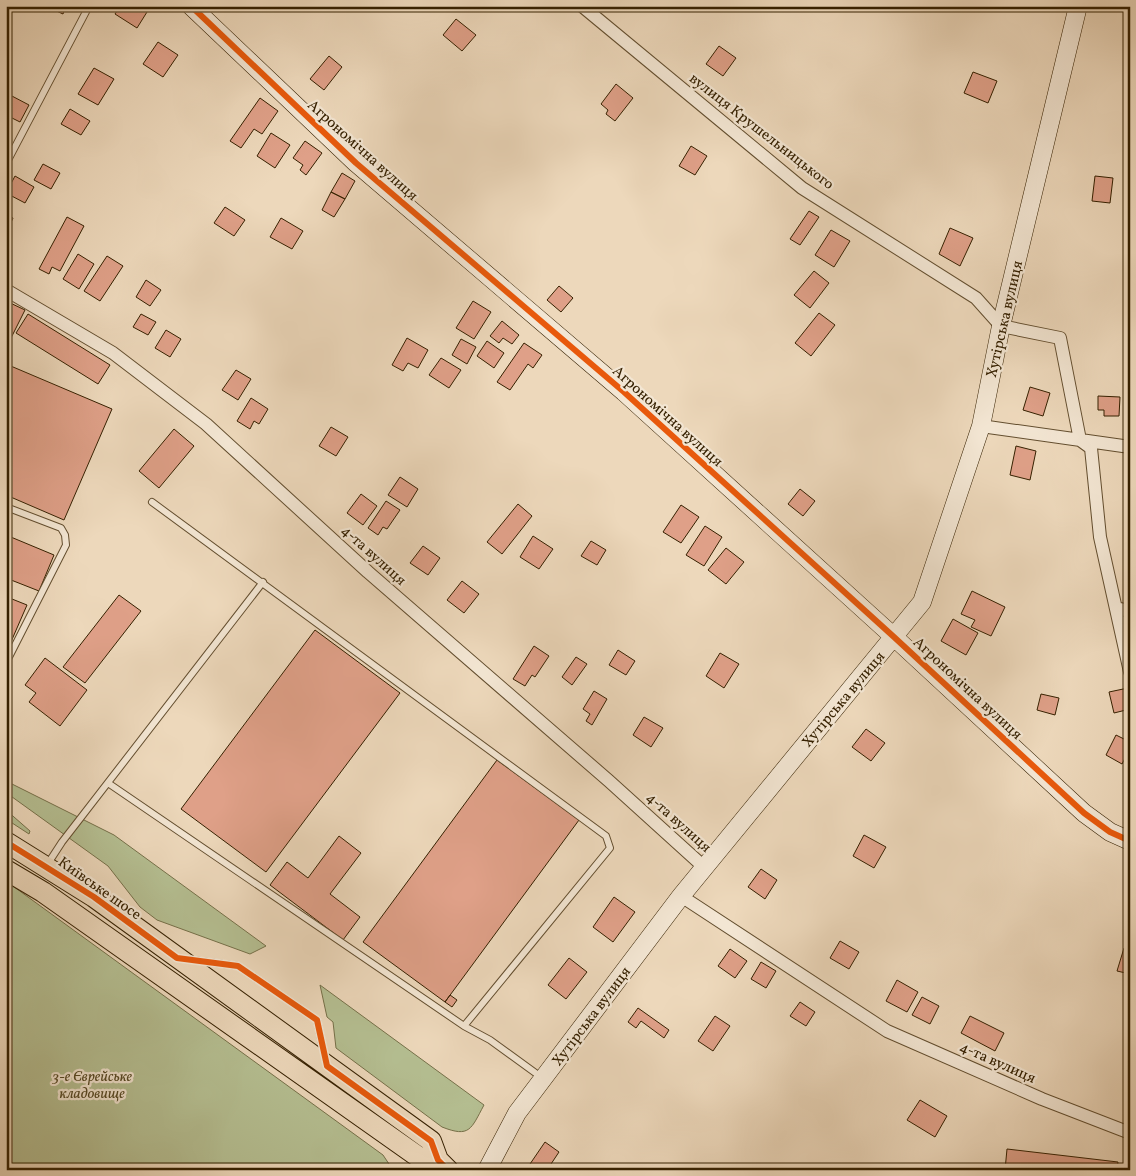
<svg xmlns="http://www.w3.org/2000/svg" width="1136" height="1176" font-family="Vollkorn,serif">
<style>
.green{fill:#b5bf92;stroke:#757049}
.building{fill:#dfa088;stroke:#352000}
.lines{fill:none;stroke-linecap:round;stroke-linejoin:round}
.lane-casing{stroke:#634e2f;stroke-width:8}
.street-casing{stroke:#634e2f;stroke-width:14}
.secondary-casing{stroke:#352000;stroke-width:19}
.primary-casing{stroke:#352000;stroke-width:22}
.lane{stroke:#f3e6d3;stroke-width:6}
.street{stroke:#f3e6d3;stroke-width:12}
.secondary{stroke:#f3e6d3;stroke-width:18}
.primary{stroke:#edd8bb;stroke-width:20}
.cycleway-casing{stroke:#f3e6d3;stroke-width:9}
.cycleway{stroke:#e8590c;stroke-width:6}
.labels{text-anchor:middle;stroke-width:4.5;stroke-linejoin:round;paint-order:stroke}
.street-label{font-size:15px;fill:#352000;stroke:#f3e6d3}
.park-label{font-size:15px;font-style:italic;fill:#554824;stroke:#f3e6d3}
</style>
<rect width="100%" height="100%" fill="#edd8bb"/>
<filter id="stains"><feTurbulence type="fractalNoise" baseFrequency=".004" numOctaves="4"/><feColorMatrix values="0 0 0 0 .2 0 0 0 0 .09 0 0 0 0 .02 0 0 0 .5 -.17"/></filter>
<radialGradient id="worn" r=".72"><stop offset=".6" stop-color="#630" stop-opacity="0"/><stop offset="1" stop-color="#630" stop-opacity=".3"/></radialGradient>
<path class="green" d="M10,783L114,835L266,946L250,954L157,920L140,907L108,866L8,794Z
M6,810L30,831L29,834L6,819Z
M6,881L383,1155L393,1170H6Z
M320,985L484,1105C471,1129 470,1138 442,1127L336,1048L333,1022L327,1017Z"/>
<path class="building" d="M51,6H66L63,14L50,8Z
M120,6H141L140,7L147,12L137,28L115,14Z
M456,19L476,35L462,51L443,35Z
M158,42L178,55L163,77L143,64Z
M719,46L736,58L723,76L706,64Z
M329,56L342,67L324,90L310,79Z
M94,68L114,79L98,105L78,94Z
M973,72L997,81L988,103L964,93Z
M616,84L633,98L615,121L606,114L608,110L601,104Z
M10,95L29,105L20,122L6,115V103Z
M260,98L278,111L262,134L254,129L241,148L230,141Z
M70,109L90,121L81,135L61,124Z
M271,133L290,145L275,168L257,156Z
M305,141L322,153L306,175L300,170L303,165L293,158Z
M691,146L707,156L695,175L679,166Z
M43,164L60,173L51,189L34,180Z
M342,173L355,181L345,199L331,192Z
M15,176L34,187L25,203L6,193Z
M1095,176L1113,178L1110,203L1092,201Z
M331,192L345,199L334,217L322,210Z
M225,207L245,220L234,236L214,223Z
M809,211L819,217L800,245L790,239Z
M6,215L13,218L7,232L11,233L6,244Z
M67,217L84,226L60,271L52,267L49,274L39,269Z
M281,218L303,231L292,249L270,237Z
M950,228L973,238L960,266L939,254Z
M831,230L850,241L834,267L815,255Z
M78,254L94,264L79,289L63,279Z
M107,256L123,266L100,301L84,291Z
M814,271L829,283L810,308L794,295Z
M146,280L161,290L150,306L136,297Z
M559,286L573,298L561,312L547,300Z
M6,301L25,310L11,338L6,335Z
M473,301L491,312L474,339L456,328Z
M819,313L835,325L811,356L795,343Z
M28,314L110,365L98,384L16,333Z
M141,314L156,322L148,335L133,327Z
M502,321L519,335L512,344L503,338L499,343L490,336Z
M166,330L181,339L170,357L155,348Z
M407,338L428,350L418,368L408,363L403,371L392,365Z
M461,339L476,347L467,364L452,355Z
M487,341L504,353L494,368L477,356Z
M524,343L542,355L533,368L528,364L510,390L497,382Z
M441,358L461,370L449,388L429,375Z
M6,364L112,409L64,520L6,495Z
M236,370L251,379L238,400L222,390Z
M1030,387L1050,393L1043,416L1023,410Z
M1098,396L1120,397L1119,416H1104V410H1098Z
M251,398L268,409L259,424L254,421L250,429L237,421Z
M331,427L348,437L336,456L319,446Z
M174,429L194,446L159,488L139,471Z
M1016,446L1036,451L1030,480L1010,475Z
M400,477L418,489L407,507L388,495Z
M800,489L815,501L803,516L788,504Z
M361,494L377,506L363,525L347,513Z
M386,501L400,510L387,529L383,527L378,535L368,528Z
M518,504L532,516L502,554L487,542Z
M681,505L699,517L681,543L663,532Z
M705,526L722,537L704,566L686,555Z
M6,535L54,555L39,591L6,578Z
M533,536L553,549L539,569L520,557Z
M591,541L606,550L597,565L581,556Z
M423,546L440,558L428,575L410,563Z
M726,548L744,562L726,584L708,570Z
M462,581L479,594L464,613L447,600Z
M972,591L1005,607L991,636L971,627L975,620L961,614Z
M119,595L141,611L85,683L63,667Z
M12,599L27,605L7,651L6,611Z
M953,619L978,633L966,655L941,641Z
M315,630L400,693L266,872L181,809Z
M534,646L549,656L535,677L532,675L525,686L513,679Z
M618,650L635,661L626,675L609,665Z
M720,653L739,664L724,688L706,676Z
M576,657L587,664L572,685L562,677Z
M45,658L87,690L60,726L29,702L36,693L25,685Z
M1128,688L1130,709L1114,713L1109,692Z
M594,691L607,699L592,725L586,721L590,714L583,709Z
M1041,694L1059,698L1055,715L1037,710Z
M644,717L663,728L651,747L633,735Z
M866,729L885,743L871,761L852,747Z
M1116,735L1130,742V749L1122,764L1106,755Z
M497,760L579,820L445,1002L363,942Z
M864,835L886,847L874,868L853,856Z
M339,836L361,853L330,894L360,917L343,940L270,885L287,862L308,878Z
M761,869L777,880L765,899L748,887Z
M614,897L635,912L613,942L593,927Z
M840,941L859,952L849,969L830,958Z
M1124,948L1130,950V974L1117,971Z
M730,949L747,961L735,978L718,966Z
M569,958L587,972L566,999L548,985Z
M761,962L776,971L766,988L751,979Z
M897,980L918,992L907,1012L886,1001Z
M450,995L457,1000L452,1007L445,1002Z
M922,997L939,1006L930,1024L912,1015Z
M800,1002L815,1012L806,1026L790,1016Z
M638,1008L669,1030L664,1038L641,1021L636,1028L628,1022Z
M715,1016L730,1026L713,1051L698,1041Z
M970,1016L1004,1033L995,1051L961,1033Z
M920,1100L947,1116L935,1137L907,1120Z
M545,1142L559,1152L547,1170H538L530,1164Z
M1007,1149L1118,1162L1117,1170H1005Z"/>
<g class="lines">
<g class="lane-casing">
<path id="lane" d="M6,164L89,6
M152,502L606,836L610,848L464,1026
M6,507L61,528L65,535L66,545L6,663
M108,783L464,1026L490,1040L541,1077
M47,865L62,842L263,582
M193,960L238,966L317,1020L325,1058"/>
</g>
<g class="street-casing">
<path id="street" d="M582,6L802,188L976,298L1001,326L1060,338L1080,440L1091,448L1100,537L1130,672
M6,290L113,353L206,424L368,572L609,781L704,867
M981,426L1130,447
M1116,608L1130,611
M681,896L887,1031L1042,1099L1130,1133"/>
</g>
<g class="secondary-casing">
<path id="secondary" d="M191,6L356,163L624,392L894,637L1084,813L1110,832L1130,841
M487,1170L517,1113L681,896L922,602L981,426L1001,326L1078,6"/>
</g>
<g class="primary-casing">
<path id="primary" d="M6,842L94,897L431,1141L438,1160L448,1170
M6,870L43,892L420,1158L438,1160"/>
</g>
<use href="#lane" class="lane"/>
<use href="#street" class="street"/>
<use href="#secondary" class="secondary"/>
<use href="#primary" class="primary"/>
<g class="cycleway-casing">
<path id="cycleway" d="M191,6L356,163L624,392L894,637L1084,813L1110,832L1130,841
M6,842L94,897L177,958L238,966L317,1020L327,1066L431,1141L438,1160L448,1170"/>
</g>
<use href="#cycleway" class="cycleway"/>
</g>
<g class="labels">
<g class="street-label">
<text transform="translate(762 131) rotate(38)" y="5">вулиця Крушельницького</text>
<text transform="translate(363 150) rotate(42)" y="5">Агрономічна вулиця</text>
<text transform="translate(1004 319) rotate(-77)" y="5">Хутірська вулиця</text>
<text transform="translate(668 416) rotate(42)" y="5">Агрономічна вулиця</text>
<text transform="translate(374 555) rotate(42)" y="5">4-та вулиця</text>
<text transform="translate(968 688) rotate(43)" y="5">Агрономічна вулиця</text>
<text transform="translate(843 699) rotate(-50)" y="5">Хутірська вулиця</text>
<text transform="translate(679 822) rotate(42)" y="5">4-та вулиця</text>
<text transform="translate(100 888) rotate(35)" y="5">Київське шосе</text>
<text transform="translate(591 1016) rotate(-53)" y="5">Хутірська вулиця</text>
<text transform="translate(998 1062) rotate(24)" y="5">4-та вулиця</text>
</g>
<g class="park-label">
<text x="92" y="1081">3-е Єврейське<tspan x="92" dy="17">кладовище</tspan></text>
</g>
</g>
<rect width="1136" height="1176" fill="none" stroke="#edd8bb" stroke-width="25"/>
<rect x="8" y="8" width="1121" height="1161" fill="none" stroke="#352000" stroke-width="2.5"/>
<rect x="12" y="12" width="1111" height="1151" fill="none" stroke="#352000"/>
<rect width="100%" height="100%" filter="url(#stains)"/>
<rect width="100%" height="100%" fill="url(#worn)"/>
</svg>
